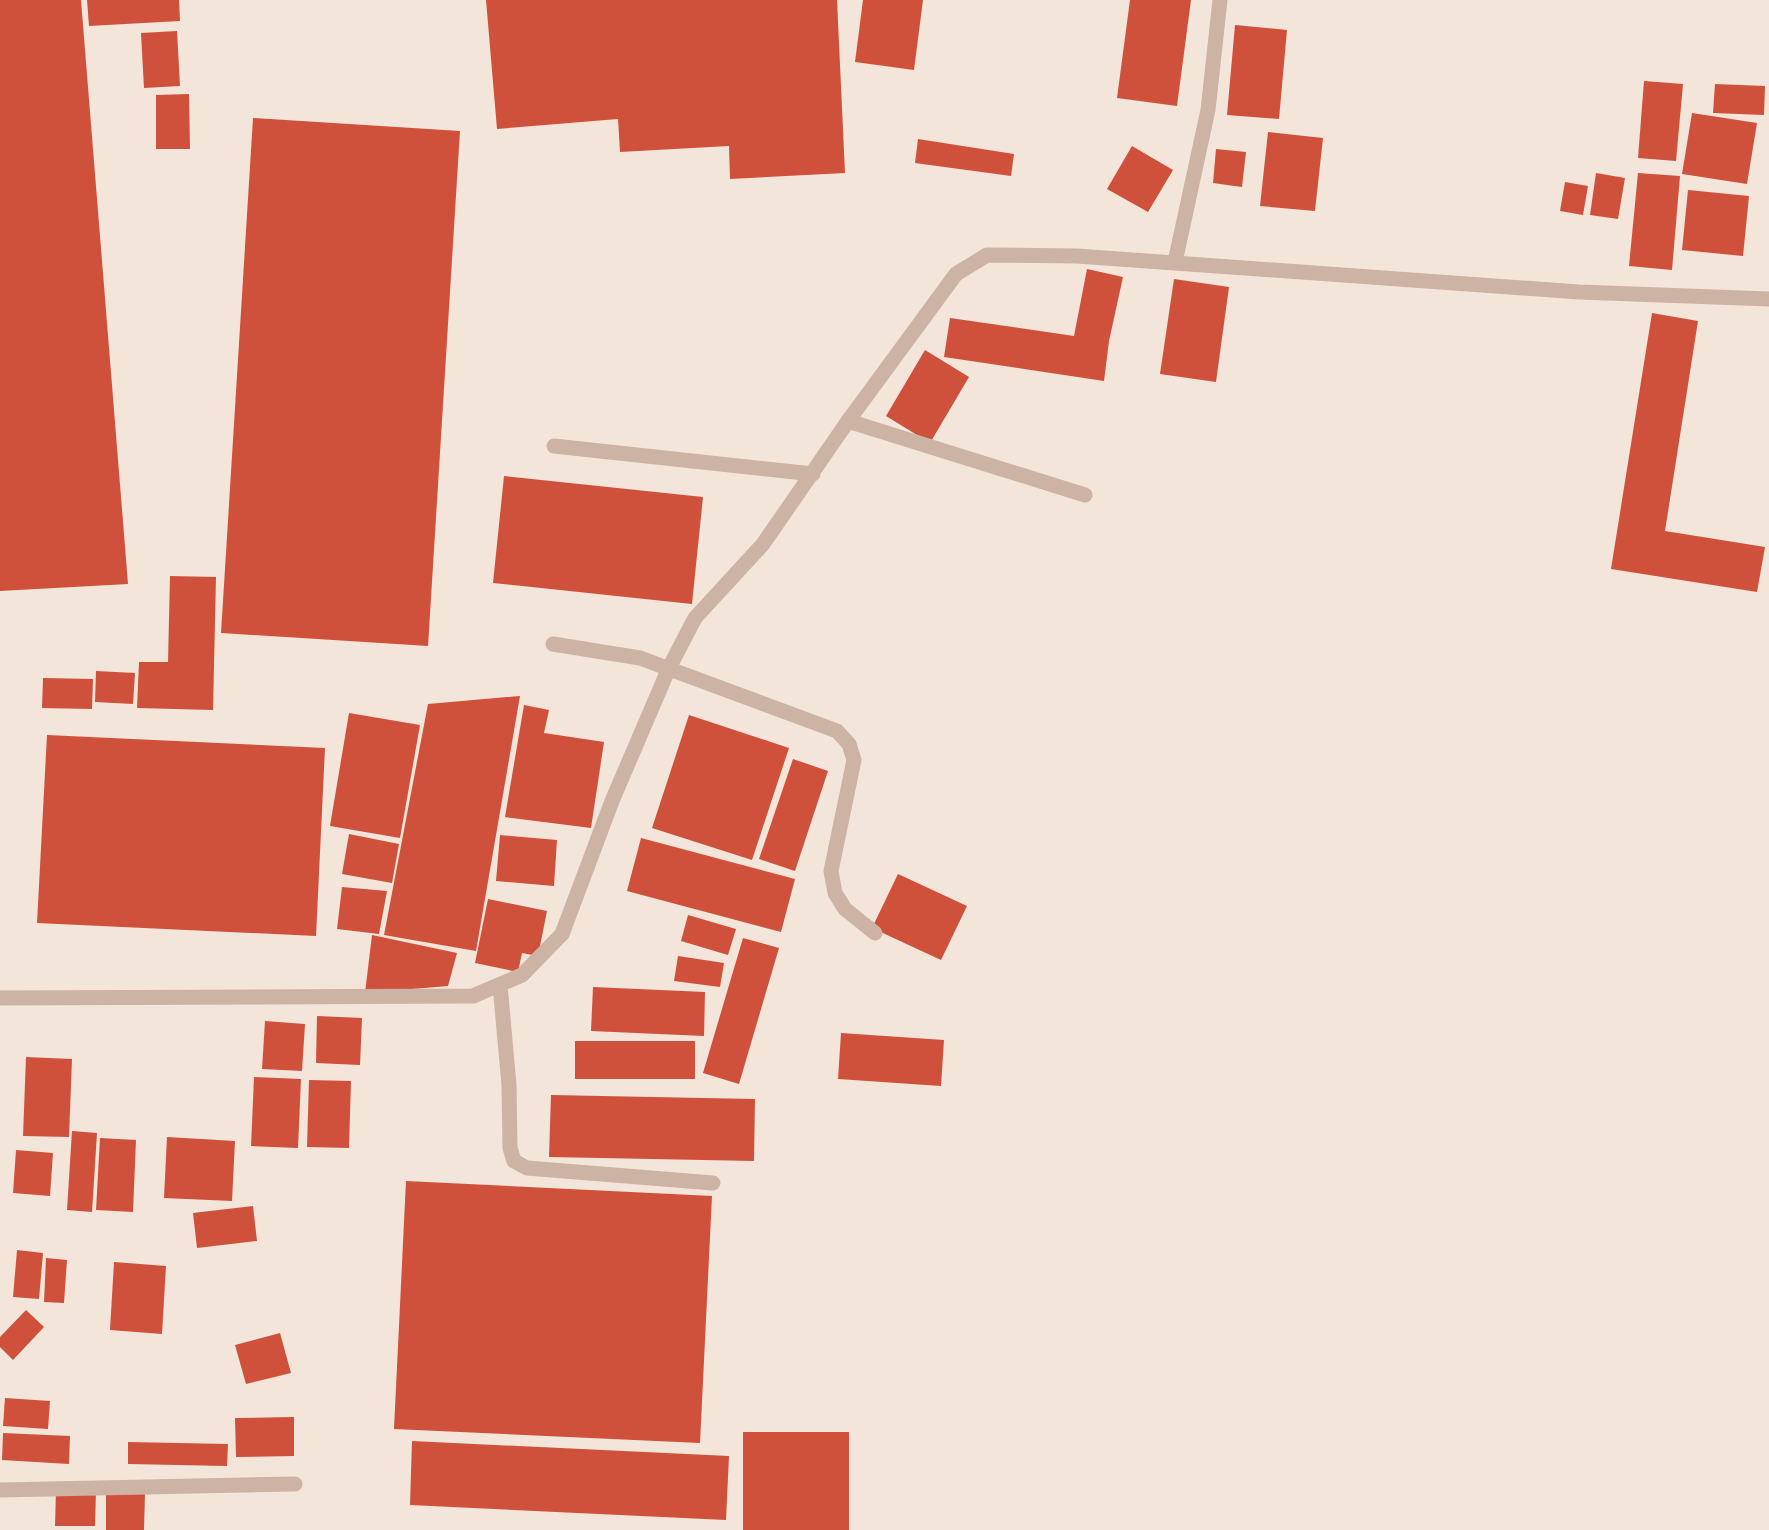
<svg xmlns="http://www.w3.org/2000/svg" width="1769" height="1530" font-family="Montserrat,sans-serif">
<style>
.building{fill:#d0513b}
.lines{fill:none;stroke-linecap:round;stroke-linejoin:round}
.service{stroke:#ccb3a4;stroke-width:15}
.minor{stroke:#ccb3a4;stroke-width:15}
</style>
<rect width="100%" height="100%" fill="#f3e5d9"/>
<path class="building" d="M0,0H81L128,584L0,591Z
M87,0H179L180,21L89,26Z
M486,0H837L845,173L730,179L729,146L620,152L618,119L497,129Z
M863,0H923L914,70L855,62Z
M1130,0H1191L1177,106L1117,98Z
M1235,25L1287,30L1279,119L1227,115Z
M177,31L180,86L144,88L141,33Z
M1644,81L1683,84L1676,161L1638,158Z
M1715,84L1765,86L1764,115L1713,113Z
M189,94L190,149H156V95Z
M1692,113L1757,123L1747,184L1682,174Z
M253,118L460,131L428,646L221,633Z
M1268,132L1323,138L1315,211L1260,206Z
M918,139L1014,154L1011,176L915,163Z
M1132,146L1173,170L1148,212L1107,189Z
M1216,149L1246,152L1242,187L1213,183Z
M1596,173L1625,178L1618,219L1590,215Z
M1638,173L1680,176L1672,270L1629,266Z
M1565,182L1588,186L1583,215L1560,211Z
M1688,190L1749,196L1743,256L1682,250Z
M1087,269L1123,277L1109,341L1104,381L944,357L950,318L1074,336Z
M1174,279L1229,287L1216,382L1160,374Z
M1652,313L1698,321L1665,531L1765,547L1757,592L1611,569Z
M925,350L969,377L930,443L886,416Z
M504,476L703,497L692,604L493,583Z
M170,576L216,577L213,710L137,708L139,662H168Z
M96,671L135,673L133,704L95,702Z
M43,678L93,679L92,709L42,708Z
M520,696L476,951L384,935L428,704Z
M524,705L549,710L544,733L604,742L591,828L505,817Z
M349,713L420,725L400,838L330,826Z
M689,715L789,748L752,860L652,828Z
M47,735L325,748L316,936L37,923Z
M793,759L828,771L795,871L759,859Z
M349,834L399,844L392,883L342,874Z
M500,835L557,840L554,886L496,881Z
M641,838L795,879L781,932L627,891Z
M898,874L967,906L941,960L872,928Z
M342,887L387,891L379,934L337,929Z
M488,899L547,911L538,956L522,953L518,972L475,963Z
M688,915L736,929L728,955L681,941Z
M372,935L457,953L448,986L365,993Z
M743,938L779,948L739,1084L703,1073Z
M678,956L724,963L720,987L674,981Z
M593,987L705,992L704,1036L591,1031Z
M317,1016L362,1018L360,1065L316,1063Z
M265,1021L305,1024L302,1071L262,1069Z
M841,1033L944,1040L941,1086L838,1079Z
M575,1041H695V1079H575Z
M26,1057L72,1059L69,1137L23,1136Z
M254,1077L301,1079L298,1148L251,1146Z
M309,1080L351,1081L349,1148L307,1147Z
M551,1095L755,1099L754,1161L549,1157Z
M72,1131L97,1133L92,1212L67,1210Z
M167,1137L235,1141L232,1201L164,1198Z
M100,1138L136,1140L133,1212L96,1210Z
M16,1150L53,1153L50,1196L13,1193Z
M406,1181L712,1196L700,1443L394,1429Z
M253,1206L257,1241L197,1248L193,1213Z
M17,1250L43,1253L39,1299L13,1297Z
M46,1258L67,1260L64,1303L44,1302Z
M114,1262L166,1266L162,1334L110,1330Z
M26,1310L44,1327L13,1360L0,1347V1337Z
M280,1333L291,1373L246,1384L235,1345Z
M5,1398L50,1401L48,1429L3,1426Z
M294,1417V1456L236,1457L235,1418Z
M743,1432H849V1530H743Z
M3,1433L70,1436L69,1464L2,1460Z
M412,1441L729,1456L726,1520L410,1505Z
M128,1442L228,1444L227,1466L128,1464Z
M56,1490L96,1491L95,1526H55Z
M106,1493H145L144,1530H106Z"/>
<g class="lines">
<path class="service" d="M848,421L1085,495
M554,446L813,474
M553,644L640,658L837,731L849,744L854,760L831,871L835,893L845,909L875,933
M500,985L509,1085L510,1148L514,1161L527,1168L713,1183"/>
<path class="minor" d="M1175,262L1208,110L1220,0
M0,998L473,996L522,975L562,934L612,801L669,668L695,618L763,544L848,421L956,274L987,255L1077,256L1579,292L1769,299
M0,1490L295,1484"/>
</g>
</svg>
